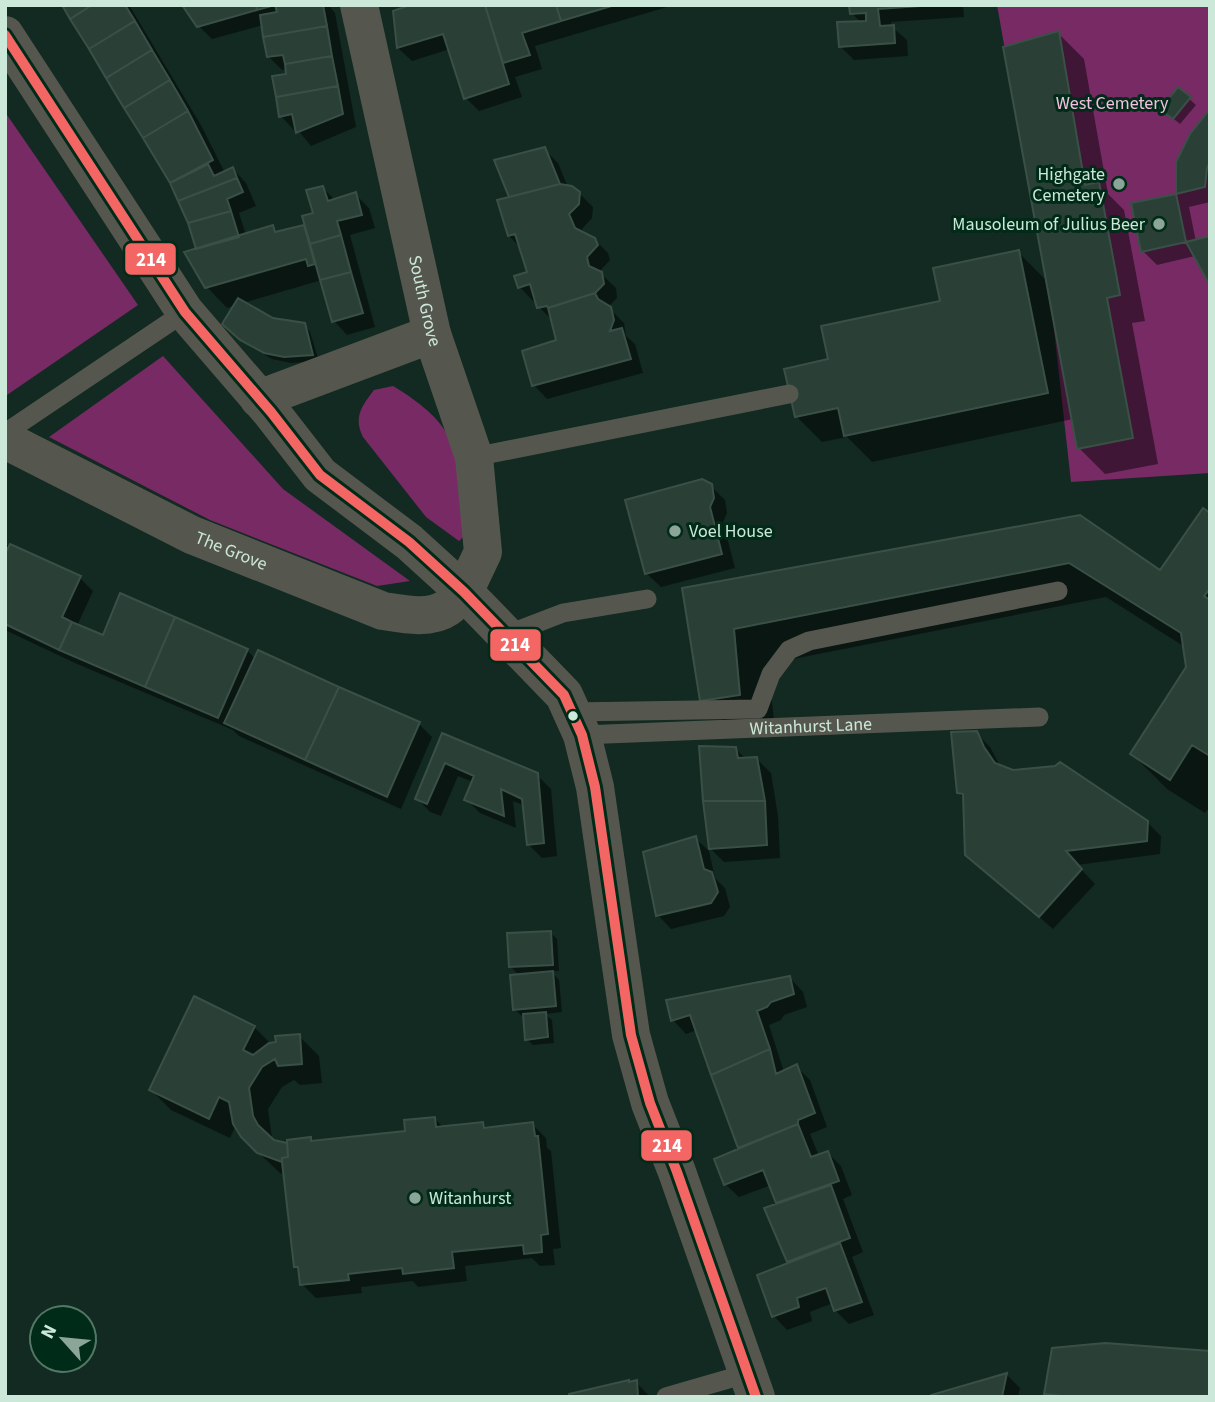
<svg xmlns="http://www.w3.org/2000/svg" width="1215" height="1402" font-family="'Source Sans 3',sans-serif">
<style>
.green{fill:#782a65}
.shadow{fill:#0007}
.building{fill:#2a4036;stroke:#3a5046;stroke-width:2}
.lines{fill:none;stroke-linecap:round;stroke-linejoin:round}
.service{stroke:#55574f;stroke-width:19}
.minor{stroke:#55574f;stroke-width:38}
.tertiary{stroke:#55574f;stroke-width:38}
.bus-1-casing{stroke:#002b18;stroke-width:16}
.bus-1{stroke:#f46663;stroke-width:10}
.poi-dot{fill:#8ba698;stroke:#002b18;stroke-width:2.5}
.bus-dot{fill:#cce8d8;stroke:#002b18;stroke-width:2.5}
.labels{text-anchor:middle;stroke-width:6;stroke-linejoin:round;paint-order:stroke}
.park-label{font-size:18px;fill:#f4c0e1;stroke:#002b18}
.poi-label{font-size:18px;fill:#cce8d8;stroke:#002b18;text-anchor:end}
.street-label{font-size:18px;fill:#cce8d8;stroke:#002b18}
.line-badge{stroke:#002b18;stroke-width:2.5}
.badge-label{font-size:19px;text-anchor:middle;font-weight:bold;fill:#fff}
</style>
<rect width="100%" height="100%" fill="#122a21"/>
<path class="green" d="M997,5H1210V473L1071,482L1053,321Z
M5,112L138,305L7,395L5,394Z
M163,356L283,489L410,581L377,586L210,520L49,437Z
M393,386C413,398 439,416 449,438C463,465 466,499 471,529L459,541L426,517L363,437C353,417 362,406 374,390Z"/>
<path class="shadow" d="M64,5H129L202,127L225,173L233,169L246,183L256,206L239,213L246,235L273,227L278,233L304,227L308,231L323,188L335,200L355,194L369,208L375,228L350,235L375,327L347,335L334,321L322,280L243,303L273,320L304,325L310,332L319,361L291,363L272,359L249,346L231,330L236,305L227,308L207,287L190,223L171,182Z
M185,5H328L335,13L356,127L311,146L297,129L294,130L281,116L287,69L282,70L268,56L263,25L212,39L198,25Z
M417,5H674L535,46L542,69L515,77L522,97L479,111L466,98L450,49L412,61L398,48L394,12Z
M851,5H963L964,17L891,22L892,27L907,40L908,56L854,60L840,46L861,23L852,13Z
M1058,33L1084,59L1108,194L1124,210L1145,321L1132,323L1158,464L1105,474L1079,448L1073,419L872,462L847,437L822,442L796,416L830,361L942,302L1018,252L1048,282Z
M1178,89L1196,105L1180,124L1169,115Z
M1210,111V202L1189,207L1196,242L1195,256L1157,265L1143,251L1133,204L1178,195V163Z
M544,149L558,163L568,187L579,193L593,207L592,218L582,229L584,234L594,239L608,253L610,260L599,272L616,288L617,298L608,307L624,323L626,336L635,344L643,373L547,399L534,385L558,342L553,321L539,307L537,299L533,301L520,287L529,273L521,248L509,236L512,198Z
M711,486L725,500L727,513L723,522L735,568L661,587L647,574L628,501Z
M1210,515V807L1205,813L1167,789L1132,754L1188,667L1185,647L1106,597L768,664L775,730L737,735L702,700L684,589L1079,517L1161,573Z
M5,544L80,578L93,591L77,626L104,638L247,650L255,659L419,724L432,737L401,809L239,736L233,730L75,663L5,630Z
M976,733L990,747L1000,766L1147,822L1161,836L1160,854L1077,865L1095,884L1053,929L966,854L965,799L958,793Z
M443,735L537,775L551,789L557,856L542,858L528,844L525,806L513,801L516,828L480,813L466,799L473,782L458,776L441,816L430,812L417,798Z
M735,748L747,760L757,759L771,773L778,816L780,858L724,862L710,848Z
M695,838L709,851L715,878L725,888L730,907L724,916L671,929L658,915Z
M551,933L557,939L559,971H551L559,980L562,1012L545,1014L552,1020L554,1043L533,1045L526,1039L525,1016H522L515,1010L520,976L510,966Z
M790,978L803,992L807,1007L784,1015L781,1020L769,1025L784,1072L796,1066L810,1080L827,1127L810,1134L819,1156L828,1153L841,1166L852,1195L843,1199L863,1252L852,1257L874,1315L849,1324L835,1310L833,1303L810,1312L812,1321L787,1330L774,1316L789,1263L767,1209L778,1204L771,1185L739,1197L725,1184L740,1149L697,1030L686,1034L673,1020Z
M254,1027L271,1044L299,1036L319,1056L322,1083L300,1085L294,1080L282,1087L268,1109L272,1138L275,1142L286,1144L289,1148L310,1139L314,1143L407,1133L435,1119L444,1128L483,1124L488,1129L532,1124L546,1138L547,1148L551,1151L561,1248L553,1249L555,1265L540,1266L532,1258L465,1266L467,1281L418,1287L413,1281L361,1287L362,1293L316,1298L302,1284L300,1271L296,1267L286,1175L280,1173L264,1158L243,1136L236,1125L230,1138L171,1110L151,1090Z
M1007,1375L1020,1388L1018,1397H932Z
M636,1382L650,1397H571L630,1383Z"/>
<path class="building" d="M62,5H92L70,19Z
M92,5H125L135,21L89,49L70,19Z
M182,5H256L257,10L197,27Z
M256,5H275L257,10Z
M275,5H323L327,26L263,37L260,15L277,12Z
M410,5H485L509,84L464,99L443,34L397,48L393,11Z
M485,5H556L561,21L522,33L530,55L503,63Z
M556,5H615L561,21Z
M849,5H935L878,9L880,26L894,25L895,43L839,47L837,22L866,21V13L850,14Z
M135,21L152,50L106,78L89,49Z
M327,26L332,56L285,64L283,55L267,57L263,37Z
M1059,31L1085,185L1099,182L1120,295L1107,298L1133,438L1077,449L1003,47Z
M152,50L170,80L124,108L106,78Z
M332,56L338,86L276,97L272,76L286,74L285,64Z
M170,80L188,111L143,138L124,108Z
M338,86L343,114L296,133L292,114L279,117L276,97Z
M1178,87L1191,97L1173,119L1160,109Z
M1210,109V162L1207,168L1205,187L1176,194V162L1190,134Z
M188,111L213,160L170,183L143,138Z
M545,147L560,184L509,197L494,160Z
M208,164L214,176L233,167L237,178L178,201L170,183Z
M237,178L243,192L227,199L231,211L188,223L178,201Z
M560,184L572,186L580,192L579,204L569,214L575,228L595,238L598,245L587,257L589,266L602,272L604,284L595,293L548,308L547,306L537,308L530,284L518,288L514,276L527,272L515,234L508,236L497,200Z
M323,186L328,201L356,192L362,215L337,221L341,235L310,244L302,216L313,213L306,190Z
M1176,194L1186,242L1141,252L1131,203Z
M231,211L239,237L196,249L188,223Z
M273,225L275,232L304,225L315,264L308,266L306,259L205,288L184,252Z
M341,235L351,272L320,280L310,244Z
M1210,236V286L1186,242Z
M1019,250L1048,393L844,436L838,408L795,417L784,369L828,359L821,326L940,301L933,268Z
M351,272L363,313L332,322L320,280Z
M595,293L598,299L611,307L614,320L610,331L622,328L631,359L532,386L522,351L556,340L548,308Z
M238,298L273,318L305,323L313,355L284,357L264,353L240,340L222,324Z
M702,479L712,484L714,498L710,507L722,554L645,574L625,500Z
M1203,508L1210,513V589L1204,596L1210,600V756L1192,745L1170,780L1130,754L1186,667L1181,633L1069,563L734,629L740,695L700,701L682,588L1080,515L1160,570Z
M10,544L81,576L62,617L72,622L59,650L5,624V554Z
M120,593L175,617L145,687L59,650L72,622L103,635Z
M175,617L248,649L218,718L145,687Z
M258,650L339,687L305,760L224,723Z
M339,687L420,722L387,797L305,760Z
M977,731L984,747L995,763L1013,770L1055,766L1060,762L1148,821L1147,841L1066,851L1082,869L1039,917L965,855L963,794L957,793L951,732Z
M442,733L538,773L544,843L527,845L522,799L501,789L504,816L464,800L474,776L445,763L427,804L415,799Z
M699,746L736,747L738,758L757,757L765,801H703Z
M703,801H765L767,845L709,849Z
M696,836L704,869L712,872L718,892L711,903L656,916L643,852Z
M551,931L553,965L509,967L507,933Z
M553,971L556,1006L513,1010L510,975Z
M790,976L794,994L771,1002L767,1007L757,1011L770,1049L711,1075L690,1015L671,1021L666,1000Z
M194,996L255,1026L243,1050L253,1055L269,1043L276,1042L275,1036L300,1034L302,1064L278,1066L275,1059L262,1067L249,1088L253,1116L258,1125L274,1140L287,1143L288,1157L282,1158V1162L257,1153L241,1137L233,1124L229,1102L219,1097L209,1119L149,1090Z
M546,1012L548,1037L525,1040L523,1014Z
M770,1049L776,1074L797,1064L815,1113L798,1120V1124L738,1148L711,1075Z
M435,1117L436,1127L483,1122L484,1128L533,1122L535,1136H538L548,1234L541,1235L542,1252L524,1254L523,1245L452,1252L454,1268L403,1274L402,1268L348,1274L349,1280L300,1285L298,1267H294L282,1162V1158L288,1157L287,1140L311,1137V1141L405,1131L404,1120Z
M798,1124L811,1157L828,1151L839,1181L776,1203L763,1170L724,1185L714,1159Z
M831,1185L850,1238L787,1262L764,1208Z
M840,1243L862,1302L834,1311L826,1288L797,1298L799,1307L772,1317L757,1275Z
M1105,1343L1210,1351V1397H1071L1044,1394L1052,1348Z
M1007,1373L1002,1397H930L931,1395Z
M629,1380V1382L637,1380L638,1397H570L569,1394Z"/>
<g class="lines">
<g class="service">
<path d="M5,433L185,312"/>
<path d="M474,457L789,394"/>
<path d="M506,635L563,613L647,599"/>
<path d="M572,712L758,709L771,674L789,650L809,641L1058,591"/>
<path id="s1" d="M582,735L1039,717"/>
<path d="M666,1397L749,1373"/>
</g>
<g class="minor">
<path d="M259,399L432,334"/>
<path id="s2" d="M5,440L192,535L383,611C402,614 430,620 447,608C453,604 459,597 464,592"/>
</g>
<g class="tertiary">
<path id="s3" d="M359,5L432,334L474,457L483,552L464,592"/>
<path d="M5,35L185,312L271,412L320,475L409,542L464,592L564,695L582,735L595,787L631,1035L650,1103L677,1172L756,1397"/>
</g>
<g class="bus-1-casing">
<path id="bus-1" d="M5,35L185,312L271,412L320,475L409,542L464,592L564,695L582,735L595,787L631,1035L650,1103L677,1172L756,1397"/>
</g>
<use href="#bus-1" class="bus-1"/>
</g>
<g class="poi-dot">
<circle cx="1119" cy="184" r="7"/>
<circle cx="1159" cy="224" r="7"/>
<circle cx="675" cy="531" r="7"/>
<circle cx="415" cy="1198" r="7"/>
</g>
<circle class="bus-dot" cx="573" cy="716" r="6"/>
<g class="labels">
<g class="park-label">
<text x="1112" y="109">West Cemetery</text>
</g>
<g class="poi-label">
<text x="1105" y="180">Highgate<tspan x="1105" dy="21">Cemetery</tspan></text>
<text x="1145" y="230">Mausoleum of Julius Beer</text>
<text x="689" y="537" text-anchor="start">Voel House</text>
<text x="429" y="1204" text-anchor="start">Witanhurst</text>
</g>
<g class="street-label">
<text dy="6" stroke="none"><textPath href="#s3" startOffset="303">South Grove</textPath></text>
<text dy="6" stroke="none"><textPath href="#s2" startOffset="252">The Grove</textPath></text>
<text dy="6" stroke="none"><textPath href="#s1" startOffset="229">Witanhurst Lane</textPath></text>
</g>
</g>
<g class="line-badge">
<rect x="124" y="242" width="53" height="34" rx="7" fill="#f46663"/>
<rect x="489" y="628" width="53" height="34" rx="7" fill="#f46663"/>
<rect x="640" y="1129" width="53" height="33" rx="7" fill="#f46663"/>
</g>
<g class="badge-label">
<text x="151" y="266">214</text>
<text x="515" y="651">214</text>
<text x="667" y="1152">214</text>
</g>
<rect width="1215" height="1402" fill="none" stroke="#cce8d8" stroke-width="14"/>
<g transform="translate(63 1339) rotate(297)"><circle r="33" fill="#002b18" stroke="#527765" stroke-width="2"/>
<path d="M0-5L12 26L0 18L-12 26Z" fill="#8ba698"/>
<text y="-10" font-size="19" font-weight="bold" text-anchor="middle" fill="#cce8d8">N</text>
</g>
</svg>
